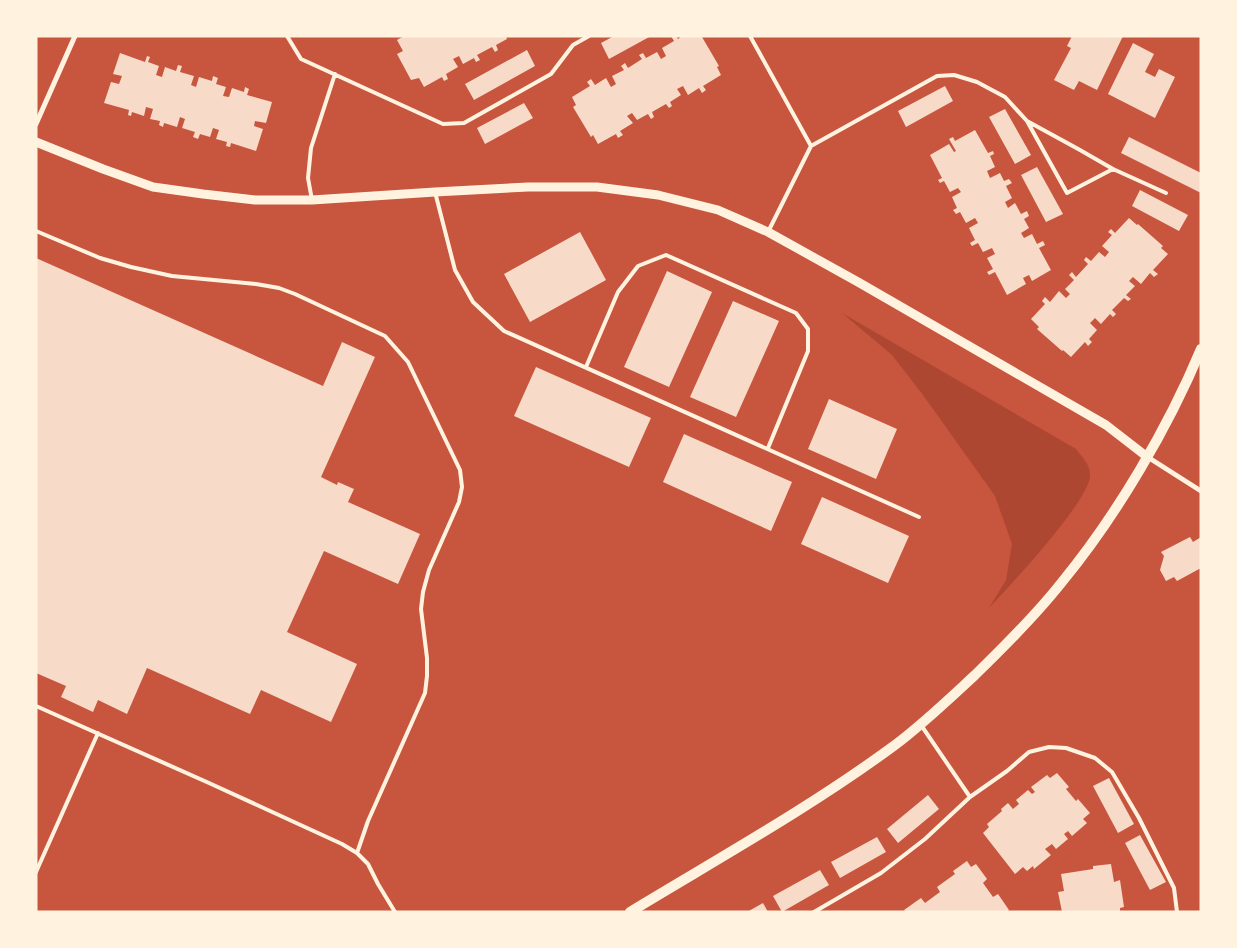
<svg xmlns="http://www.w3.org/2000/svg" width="1237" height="948" font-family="'Fira Sans Condensed',sans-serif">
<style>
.green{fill:#ae4732}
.building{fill:#f7dbc8}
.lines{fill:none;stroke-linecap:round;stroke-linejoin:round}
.service{stroke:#fff3e0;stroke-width:4}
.minor{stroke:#fff3e0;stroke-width:5}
.tertiary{stroke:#fff3e0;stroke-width:9}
.secondary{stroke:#fff3e0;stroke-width:10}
</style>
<rect width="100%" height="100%" fill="#c8553d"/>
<path class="green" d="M842,313L1076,449C1082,457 1090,464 1090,475C1091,499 1009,587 989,608L1006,580L1012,544L995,496L923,395L892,355Z"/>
<path class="building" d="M404,36H506L507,39L496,45L498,50L495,52L492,47L477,55L480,60L476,62L474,58L463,64L459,56L453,59L458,67L446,74L448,79L444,81L442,77L424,87L419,78L411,80L397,54L403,51L397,40Z
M614,36H651L609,59L601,43Z
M671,36H676L678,39L682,36L702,37L719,66L717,67L721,75L703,86L706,90L702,93L699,88L688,95L683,86L677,89L681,95L670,102L672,106L669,108L666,104L652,112L654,117L651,119L648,114L637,120L632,113L627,116L633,123L620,131L623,135L618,138L616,134L598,144L593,135L591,137L573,107L576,105L572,97L590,86L587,82L591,79L595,85L606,78L611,87L616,84L612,76L624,70L621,66L625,63L628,68L642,59L639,55L643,53L646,58L657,52L661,59L666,56L662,48L674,41Z
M1072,36H1123L1097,90L1079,81L1074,90L1054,80L1071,48L1067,46Z
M1133,43L1154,54L1145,72L1155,77L1159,69L1175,77L1155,118L1108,94Z
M527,50L535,66L474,100L465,84Z
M120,53L145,62L147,56L150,57L148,62L159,66L156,75L162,77L165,67L176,71L178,65L182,66L180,72L194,76L191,85L196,87L199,77L212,81L213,76L218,78L216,84L226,87L223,96L229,97L232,88L244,92L245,87L249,89L247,95L272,102L266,123L255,121L254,126L263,129L256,151L231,143L230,147L226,146L227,142L216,139L219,130L213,128L210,137L200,134L198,139L193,137L195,132L182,128L185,119L180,117L177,127L164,123L163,127L159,125L160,121L150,119L153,109L146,107L144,116L132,112L131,116L128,115L129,110L104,103L111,82L119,84L122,76L113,74Z
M945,86L953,101L906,127L898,111Z
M524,103L533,118L485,144L477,128Z
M1005,109L1031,155L1015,164L989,117Z
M975,130L988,153L993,151L994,154L990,156L995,167L987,171L990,178L1000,173L1004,181L1009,179L1012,183L1006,186L1012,198L1005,202L1008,208L1015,203L1021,214L1027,211L1029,216L1024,219L1029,228L1021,233L1024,238L1032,234L1037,244L1043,241L1045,245L1039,248L1051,270L1032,281L1029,275L1023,278L1026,284L1007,295L995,272L989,275L987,272L993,269L987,258L995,254L992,248L983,252L978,243L972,246L970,243L975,240L969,228L978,223L975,218L966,223L960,212L956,214L953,210L957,208L952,197L961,192L958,188L950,192L944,181L940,183L938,180L942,178L930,155L949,144L954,152L956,151L949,139L953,137L955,141Z
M1129,137L1201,173V193L1121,153Z
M1037,167L1063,214L1046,222L1021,175Z
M1140,190L1188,215L1179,231L1132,206Z
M1129,218L1137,225L1138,224L1163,246L1161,248L1168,254L1153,270L1158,274L1154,277L1150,273L1141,284L1133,277L1129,281L1135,286L1126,295L1131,299L1128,301L1124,298L1112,310L1116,314L1113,317L1110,314L1101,324L1095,318L1090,323L1097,330L1089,339L1092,342L1088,346L1085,342L1071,357L1063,350L1062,351L1037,329L1039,327L1031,319L1045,304L1042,301L1045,297L1050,302L1059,291L1066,298L1070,294L1065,289L1074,280L1069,275L1072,272L1076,277L1088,264L1084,260L1086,257L1091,261L1099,252L1105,257L1109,252L1102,246L1112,235L1108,232L1111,229L1115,233Z
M580,232L606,280L530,322L504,274Z
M36,258L323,386L342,342L375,357L321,477L337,485L338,482L354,489L348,502L420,534L398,584L324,551L287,632L357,664L331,722L261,690L250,714L147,668L127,714L98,700L93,712L61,697L66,686L36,673Z
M667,271L712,292L669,387L624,367Z
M733,301L779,321L736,417L690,397Z
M536,367L651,418L629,467L514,416Z
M829,399L897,429L876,479L808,449Z
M684,434L792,482L771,531L663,482Z
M822,497L909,536L888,583L801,544Z
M1190,537L1193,542L1201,537V568L1177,581L1174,577L1166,581L1160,570L1164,556L1161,552Z
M1057,773L1069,787L1066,789L1076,801L1078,799L1090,813L1083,819L1087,823L1072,836L1068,831L1064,834L1068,839L1056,849L1052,844L1045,849L1051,855L1034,869L1033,866L1027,871L1023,867L1015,874L983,833L989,827L987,824L1002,811L1001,809L1008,803L1013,809L1019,804L1016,800L1028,790L1032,794L1035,792L1031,787L1047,775L1050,778Z
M1109,778L1134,824L1118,833L1093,786Z
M928,795L939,809L898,843L887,829Z
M1140,835L1166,882L1150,890L1125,843Z
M877,837L886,852L840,878L831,862Z
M967,861L971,867L976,864L987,879L983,883L993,897L998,894L1009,910L1006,912H906L904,910L921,898L925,903L940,892L937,887L955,874L953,871Z
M1111,864L1114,882L1120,880L1124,907L1120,908V912H1062L1058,892L1064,891L1061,874L1093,869V866Z
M820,870L829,885L782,912L773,896Z
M763,903L768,912H747Z"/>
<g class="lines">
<path class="service" d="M287,36L301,59L443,124L464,123L551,74L573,45L589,36
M750,36L811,146
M1027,121L1067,193L1113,169
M435,192L455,270L473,302L504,331L919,517
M312,200L308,178L311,148L335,74
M36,231L100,258L131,267L172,276L256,284L279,288L295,294L385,336L408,362L460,470L462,487L459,502L429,570L423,592L421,609L427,658V676L425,693L368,821L357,853
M768,232L811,146L937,76L954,75L977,82L1005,97L1027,121L1080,150L1113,169L1166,193
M586,367L618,292L638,266L666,255L796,313L808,329V351L768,448
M36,706L209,783L342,844L357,853L368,864L378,884L395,912
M921,725L970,797
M36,872L98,733
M814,912L881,873L925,839L970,797L1007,771L1029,752L1049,747L1066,748L1095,758L1112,772L1139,818L1174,888L1177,912"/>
<path class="minor" d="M36,124L75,36
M1146,456L1201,491"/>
<path class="tertiary" d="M36,142L103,169L153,187L203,194L255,200H312L435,192L528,187H597L658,195L718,210L768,232L858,282L1106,425L1146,456"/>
<path class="secondary" d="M630,912C719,858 811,807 895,745C923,724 949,699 975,675C1006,645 1036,615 1062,582C1117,515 1168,428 1201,349"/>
</g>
<rect width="1237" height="948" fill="none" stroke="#fff3e0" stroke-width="75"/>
</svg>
